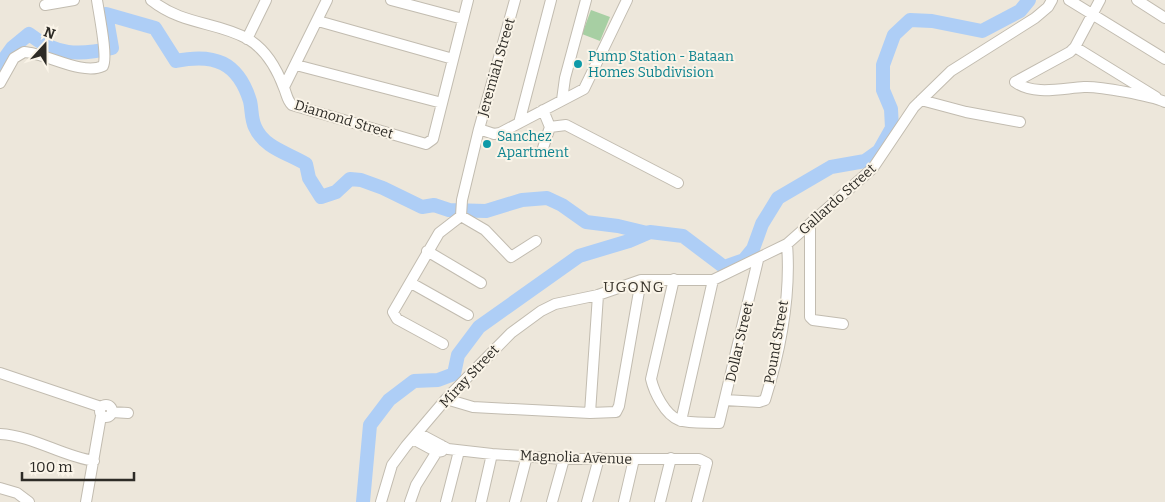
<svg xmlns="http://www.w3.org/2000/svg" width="1165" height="502" font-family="Bitter,serif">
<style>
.green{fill:#a7cfa3}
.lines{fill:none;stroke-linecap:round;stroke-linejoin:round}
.river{stroke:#aecef6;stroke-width:14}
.minor-casing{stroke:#c2bcb0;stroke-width:12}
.minor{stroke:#fff;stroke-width:10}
.culture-dot{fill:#0f9aa8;stroke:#faf4e8;stroke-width:2}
.labels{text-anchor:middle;stroke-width:4;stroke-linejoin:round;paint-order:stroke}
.culture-label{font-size:14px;fill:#0d838f;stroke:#faf4e8;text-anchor:start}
.street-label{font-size:14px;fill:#2d2b26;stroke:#faf4e8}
.neighbourhood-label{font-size:15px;letter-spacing:1px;fill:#3c372e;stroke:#faf4e8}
</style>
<rect width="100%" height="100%" fill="#ede7db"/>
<path class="green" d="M591,10L610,17L600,41L582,34Z"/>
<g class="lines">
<path class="river" d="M0,65L12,48L29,34C56,55 78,56 112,48L106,14L155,28L176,61C214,53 238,62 250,101C252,109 251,119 255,127C264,148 288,153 306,164L309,178L321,197L336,192L350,179L361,180L383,188L422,207L434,205L449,210L486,211L522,200L547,198L562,205L586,222L618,226L647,233
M363,502L370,425L389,400L414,381L438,380L454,374L458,355L479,327L579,256L629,241L650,232L683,236L724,267L744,260L753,249L762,224L778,198L831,167L865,161L879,151L892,128L891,109L883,90V65L894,35L910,20L932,21L982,31L1020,11L1029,0"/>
<g class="minor-casing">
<path id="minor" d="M151,0C184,26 216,21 248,39C265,49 277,69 284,88C287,95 287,100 292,105L426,144L433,139L468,0
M391,0L463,19
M515,0L479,129L462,200L461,216L485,230L511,257L536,241
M1069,0L1165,59
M1100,0L1075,47L1156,97
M1137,0L1165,18
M45,5L74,0
M318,21L453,59
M247,39L266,0
M1075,47L1070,52L1015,82C1034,96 1063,88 1084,87C1099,86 1152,96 1165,102
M296,65L442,103
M0,83L14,58L24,52C46,53 82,76 103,66C108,57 99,14 97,0
M284,87L327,0
M562,100L565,78L586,0
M921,100L966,112L1020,122
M543,110L550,127L543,148
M519,123L551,0
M550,127L566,125L678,183
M479,129L494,134L500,133L584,89L627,0
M810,224V317L813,320L843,324
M427,251L481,283
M674,279L651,379C654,392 665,415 679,420C691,424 707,422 719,423L758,260
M411,283L468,315
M443,344L397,319L393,312L439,233L461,216
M0,373L101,407
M446,399L473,407L590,413L598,295
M725,400L759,402L765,400C780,352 791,295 787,244
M100 411a6 6 0 1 1 12 0a6 6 0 1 1-12 0Z
M112,412L128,413
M590,413L616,412L619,406L641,280
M681,421L713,280
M418,433L448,449L492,454L564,459H699L707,463L697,502
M0,434C34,436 61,456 94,461
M413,439L437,452L442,451
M0,488L17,493L29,502
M86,502L101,416
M381,502L392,465L406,446L446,399L511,333L541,311L555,304L598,295L641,280H713L787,244L873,168L914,107L951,71L1035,18L1048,7L1052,0
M410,502L416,485L441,445
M446,502L459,451
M481,502L492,454
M515,502L527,456
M552,502L564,459
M587,502L599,458
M624,502L634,459
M660,502L671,458"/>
</g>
<use href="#minor" class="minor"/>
</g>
<g class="culture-dot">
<circle cx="578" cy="64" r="5"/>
<circle cx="487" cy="144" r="5"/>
</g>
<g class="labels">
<g class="culture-label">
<text x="588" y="61">Pump Station - Bataan<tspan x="588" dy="16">Homes Subdivision</tspan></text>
<text x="497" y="141">Sanchez<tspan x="497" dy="16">Apartment</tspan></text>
</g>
<g class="street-label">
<text transform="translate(496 67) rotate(-74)" y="5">Jeremiah Street</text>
<text transform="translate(344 119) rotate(17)" y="5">Diamond Street</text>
<text transform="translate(837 199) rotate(-42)" y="5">Gallardo Street</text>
<text transform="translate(739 342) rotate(-77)" y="5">Dollar Street</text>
<text transform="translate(776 342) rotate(-80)" y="5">Pound Street</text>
<text transform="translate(469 376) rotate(-47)" y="5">Miray Street</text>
<text transform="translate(576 457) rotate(2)" y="5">Magnolia Avenue</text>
</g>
<g class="neighbourhood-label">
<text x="634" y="292">UGONG</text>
</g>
</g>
<g transform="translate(45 45) rotate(21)" stroke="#faf4e8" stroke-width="4" paint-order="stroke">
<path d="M0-4L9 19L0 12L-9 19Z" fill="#2d2b26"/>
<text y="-8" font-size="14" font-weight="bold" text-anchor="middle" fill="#2d2b26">N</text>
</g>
<path d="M22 472v8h112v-8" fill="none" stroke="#2d2b26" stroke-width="2.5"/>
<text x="30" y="472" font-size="15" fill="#2d2b26" stroke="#faf4e8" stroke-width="4" paint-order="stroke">100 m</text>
</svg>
